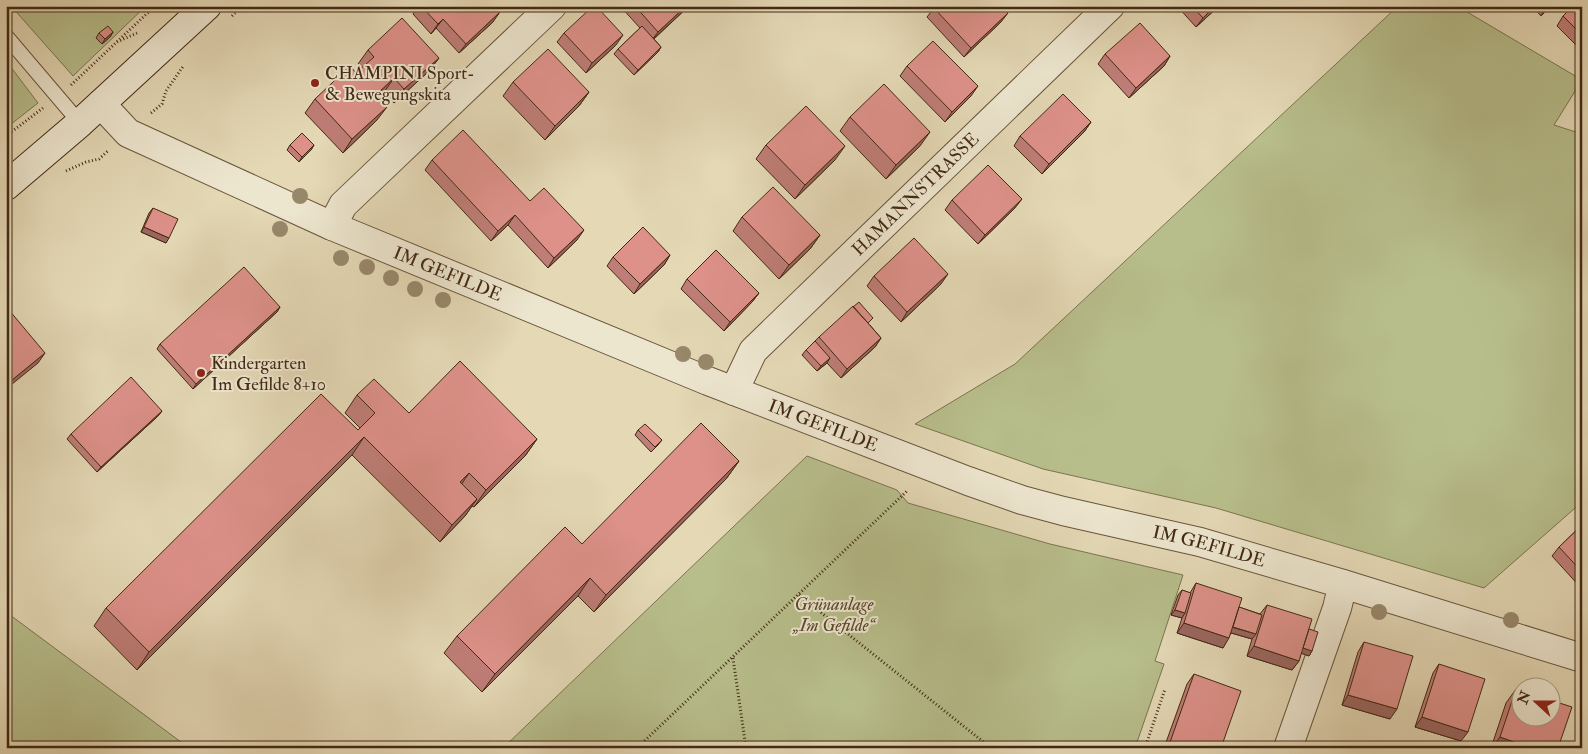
<svg xmlns="http://www.w3.org/2000/svg" width="1588" height="754" font-family="'IM FELL Double Pica',serif">
<style>
.green{fill:#b7be8b;stroke:#7c7450}
.lines{fill:none;stroke-linecap:round;stroke-linejoin:round}
.lane-casing{stroke:#6a553c;stroke-width:16}
.street-casing{stroke:#6a553c;stroke-width:30}
.secondary-casing{stroke:#422914;stroke-width:30}
.path{stroke:#422914;stroke-width:3;stroke-dasharray:1 2.5;stroke-linecap:butt}
.lane{stroke:#ede6cf;stroke-width:14}
.street{stroke:#ede6cf;stroke-width:28}
.secondary{stroke:#ede6cf;stroke-width:28}
.tree{fill:#98886a}
.wall{fill:#be7d76;stroke:#422914}
.shaded-wall{fill:#9b6660;stroke:#422914}
.building{fill:#dd9189;stroke:#422914}
.poi-dot{fill:#8f2418;stroke:#ede6cf;stroke-width:2}
.labels{text-anchor:middle;stroke-width:4;stroke-linejoin:round;paint-order:stroke}
.poi-label{font-size:18px;fill:#422914;stroke:#ede6cf;text-anchor:start}
.street-label{font-size:18px;fill:#422914;stroke:#ede6cf}
.park-label{font-size:18px;font-style:italic;fill:#59472c;stroke:#ede6cf}
</style>
<rect width="100%" height="100%" fill="#e4d8b5"/>
<filter id="stains"><feTurbulence type="fractalNoise" baseFrequency=".004" numOctaves="4"/><feColorMatrix values="0 0 0 0 .2 0 0 0 0 .09 0 0 0 0 .02 0 0 0 .5 -.17"/></filter>
<radialGradient id="worn" r=".72"><stop offset=".6" stop-color="#630" stop-opacity="0"/><stop offset="1" stop-color="#630" stop-opacity=".3"/></radialGradient>
<path class="green" d="M11,6H146L73,76Z
M1398,6H1457L1582,80L1554,125L1582,134V502L1484,588L1216,508L1043,469L915,424L1015,364Z
M10,66L38,103L6,128V69Z
M807,456L897,490L908,503L1050,544L1183,575L1155,661L1164,664L1135,748H503Z
M6,612L189,748H6Z"/>
<g class="lines">
<g class="lane-casing">
<path id="lane" d="M6,36L80,123"/>
</g>
<g class="street-casing">
<g id="street">
<path id="s1" d="M101,104L128,133L332,226L708,381L968,481L1022,500L1063,511L1200,542L1343,584L1582,658"/>
<path d="M332,226L343,205L552,6"/>
<path id="s2" d="M734,391L753,351L1110,6"/>
<path d="M1288,748L1337,608L1343,584"/>
</g>
</g>
<g class="secondary-casing">
<path id="secondary" d="M6,186L80,123L207,6"/>
</g>
<path class="path" d="M232,16L242,6
M117,42L137,33
M71,85L155,6
M151,113L162,104L166,91L184,65
M6,136L43,108
M66,171L86,162L99,159L109,150
M799,595L991,748
M733,658L746,748
M637,748L907,491
M1145,748L1165,689"/>
<use href="#lane" class="lane"/>
<use href="#street" class="street"/>
<use href="#secondary" class="secondary"/>
</g>
<g class="tree">
<circle cx="300" cy="196" r="8"/>
<circle cx="280" cy="229" r="8"/>
<circle cx="341" cy="258" r="8"/>
<circle cx="367" cy="267" r="8"/>
<circle cx="391" cy="278" r="8"/>
<circle cx="415" cy="289" r="8"/>
<circle cx="443" cy="300" r="8"/>
<circle cx="683" cy="354" r="8"/>
<circle cx="706" cy="362" r="8"/>
<circle cx="1379" cy="612" r="8"/>
<circle cx="1511" cy="620" r="8"/>
</g>
<path class="wall" d="M418,6H494L493,22L459,53L436,28L431,34L413,14Z
M620,6H689L654,39L661,47L658,52L634,75L614,54L618,49L640,28Z
M1177,6H1219L1196,27Z
M1532,6H1551L1541,16Z
M1582,6V51L1557,26L1563,16Z
M934,8L1001,22L964,57L927,17Z
M113,32L110,37L102,44L96,38L99,33Z
M564,33L616,45L586,73L557,42Z
M368,50L439,58L429,71L394,103L384,92L378,97L377,120L343,153L305,113L315,99L356,73L362,68L358,64Z
M1105,54L1170,56L1164,66L1129,98L1098,64Z
M907,66L971,96L945,122L900,76Z
M513,82L589,92L579,106L545,140L503,96Z
M850,117L920,146L886,179L840,131Z
M1091,122L1084,132L1042,174L1014,146L1020,136Z
M290,145H314L311,150L299,162L287,150Z
M766,145L835,160L795,199L756,159Z
M432,160L530,201L577,240L548,268L508,225L491,241L425,170Z
M952,200L1015,208L978,244L945,210Z
M153,208L166,243L141,232L149,213Z
M742,217L820,235L810,249L779,279L733,231Z
M670,255L664,265L634,294L607,266L613,257Z
M874,276L941,284L901,322L867,286Z
M687,279L759,293L752,302L724,331L681,289Z
M280,307L277,312L193,389L157,349L160,344Z
M869,324L881,338L875,347L841,378L827,363L817,371L802,355L806,350L819,337Z
M357,395L409,413L537,439L525,456L474,507L472,506L465,516L440,542L352,455L137,670L94,626L106,608L358,430L360,428L345,413Z
M162,411L158,416L97,472L67,439L71,434Z
M638,430L662,440L658,445L651,452L635,435Z
M739,461L726,479L594,612L578,596L482,692L444,653L457,636L582,544Z
M1582,525V589L1552,556L1559,547Z
M1196,583L1239,607L1260,614L1267,605L1309,629L1312,651L1309,656L1301,653L1299,661L1292,670L1247,656L1252,639L1231,633L1223,648L1177,633L1182,618L1171,615L1178,595L1182,590L1190,593Z
M1364,642L1390,719L1342,705L1358,652Z
M1439,664L1461,741L1415,727L1433,673Z
M1194,674L1221,748H1164L1187,684Z
M1516,689L1558,748H1491L1506,703Z"/>
<path class="shaded-wall" d="M686,6H689L651,41L658,32Z
M1215,6H1219L1196,27L1203,18Z
M1547,6H1551L1541,16Z
M500,12L493,22L459,53L466,44Z
M1008,13L1001,22L964,57L971,48Z
M443,19L436,28L431,34L438,24Z
M113,32L110,37L102,44L105,39Z
M623,35L616,45L586,73L592,63Z
M661,47L658,52L634,75L638,70Z
M1170,56L1164,66L1129,98L1136,88Z
M439,58L429,71L394,103L404,89Z
M394,78L384,92L366,109L376,95Z
M978,86L971,96L945,122L952,112Z
M589,92L579,106L545,140L555,126Z
M387,107L377,120L343,153L352,139Z
M1091,122L1084,132L1042,174L1049,164Z
M930,132L920,146L886,179L896,165Z
M314,145L311,150L299,162L302,157Z
M845,146L835,160L795,199L805,185Z
M1022,199L1015,208L978,244L985,235Z
M515,215L508,225L491,241L498,231Z
M144,227L169,238L166,243L141,232Z
M584,230L577,240L548,268L554,258Z
M820,235L810,249L779,279L789,265Z
M670,255L664,265L634,294L640,284Z
M948,274L941,284L901,322L907,312Z
M759,293L752,302L724,331L730,322Z
M280,307L277,312L193,389L196,384Z
M881,338L875,347L841,378L847,369Z
M45,353L38,363L6,389V385Z
M830,358L827,363L817,371L821,366Z
M162,411L158,416L97,472L101,467Z
M364,437L352,455L137,670L149,652Z
M537,439L525,456L474,507L486,490Z
M739,461L726,479L594,612L606,595Z
M469,473L457,491L460,482Z
M477,499L465,516L440,542L452,525Z
M590,578L578,596L482,692L495,674Z
M1175,610L1185,613L1182,618L1171,615Z
M1184,623L1229,638L1223,648L1177,633Z
M1231,627L1256,634L1252,639L1228,632Z
M1254,646L1299,661L1292,670L1247,656Z
M1301,647L1312,651L1309,656L1298,652Z
M1348,695L1397,709L1390,719L1342,705Z
M1422,717L1468,732L1461,741L1415,727Z
M1500,737L1531,748H1492Z"/>
<path class="building" d="M421,6H494L500,12L466,44L443,19L438,24Z
M593,6H596L623,35L592,63L564,33Z
M635,6H686L658,32Z
M936,6H1002L1008,13L971,48L934,8Z
M1192,6H1215L1203,18Z
M1573,6H1582V35L1563,16Z
M402,18L439,58L404,89L394,78L376,95L387,107L352,139L315,99L350,66L356,73L374,57L368,50Z
M1140,23L1170,56L1136,88L1105,54Z
M108,26L113,32L105,39L99,33Z
M642,26L661,47L638,70L618,49Z
M933,41L978,86L952,112L907,66Z
M548,49L589,92L555,126L513,82Z
M884,84L930,132L896,165L850,117Z
M1063,94L1091,122L1049,164L1020,136Z
M806,106L845,146L805,185L766,145Z
M463,130L530,201L544,188L584,230L554,258L515,215L498,231L432,160Z
M302,133L314,145L302,157L290,145Z
M988,165L1022,199L985,235L952,200Z
M773,187L820,235L789,265L742,217Z
M153,208L178,219L169,238L144,227Z
M643,227L670,255L640,284L613,257Z
M914,238L948,274L907,312L874,276Z
M716,250L759,293L730,322L687,279Z
M244,267L280,307L196,384L160,344Z
M859,302L873,318L868,323L853,307Z
M853,306L881,338L847,369L819,337Z
M9,310L45,353L6,385V312Z
M815,341L830,358L821,366L806,350Z
M460,361L537,439L486,490L469,473L460,482L477,499L452,525L364,437L149,652L106,608L321,394L358,430L375,413L357,395L374,379L409,413Z
M131,377L162,411L101,467L71,434Z
M701,423L739,461L606,595L590,578L495,674L457,636L565,527L582,544Z
M645,424L662,440L655,447L638,430Z
M1582,525V572L1559,547Z
M1196,583L1242,598L1229,638L1184,623Z
M1182,590L1191,593L1185,613L1175,610Z
M1267,605L1312,619L1299,661L1254,646Z
M1239,607L1262,615L1256,634L1233,627Z
M1309,629L1318,632L1312,651L1303,648Z
M1364,642L1413,656L1397,709L1348,695Z
M1439,664L1485,679L1468,732L1422,717Z
M1194,674L1241,691L1221,748H1168Z
M1516,689L1520,690V716H1550V700L1572,707L1558,748H1531L1500,737Z"/>
<g class="poi-dot">
<circle cx="315" cy="83" r="5"/>
<circle cx="201" cy="373" r="5"/>
</g>
<g class="labels">
<g class="poi-label">
<text x="325" y="79">CHAMPINI Sport-<tspan x="325" dy="21">&amp; Bewegungskita</tspan></text>
<text x="211" y="369">Kindergarten<tspan x="211" dy="21">Im Gefilde 8+10</tspan></text>
</g>
<g class="street-label">
<text dy="6" stroke="none"><textPath href="#s2" startOffset="270">HAMANNSTRASSE</textPath></text>
<text dy="6" stroke="none"><textPath href="#s1" startOffset="389">IM GEFILDE</textPath></text>
<text dy="6" stroke="none"><textPath href="#s1" startOffset="794">IM GEFILDE</textPath></text>
<text dy="6" stroke="none"><textPath href="#s1" startOffset="1199">IM GEFILDE</textPath></text>
</g>
<g class="park-label">
<text x="834" y="610">Grünanlage<tspan x="834" dy="21">„Im Gefilde“</tspan></text>
</g>
</g>
<rect width="1588" height="754" fill="none" stroke="#e4d8b5" stroke-width="25"/>
<rect x="8" y="8" width="1573" height="739" fill="none" stroke="#422914" stroke-width="2.5"/>
<rect x="12" y="12" width="1563" height="729" fill="none" stroke="#422914"/>
<g transform="translate(1536 702) rotate(291)"><circle r="24" fill="#ede6cf" stroke="#a99a84"/>
<path d="M0-4L9 19L0 12L-9 19Z" fill="#8f2418"/>
<text y="-8" font-size="14" font-weight="bold" text-anchor="middle" fill="#422914">N</text>
</g>
<rect width="100%" height="100%" filter="url(#stains)"/>
<rect width="100%" height="100%" fill="url(#worn)"/>
</svg>
